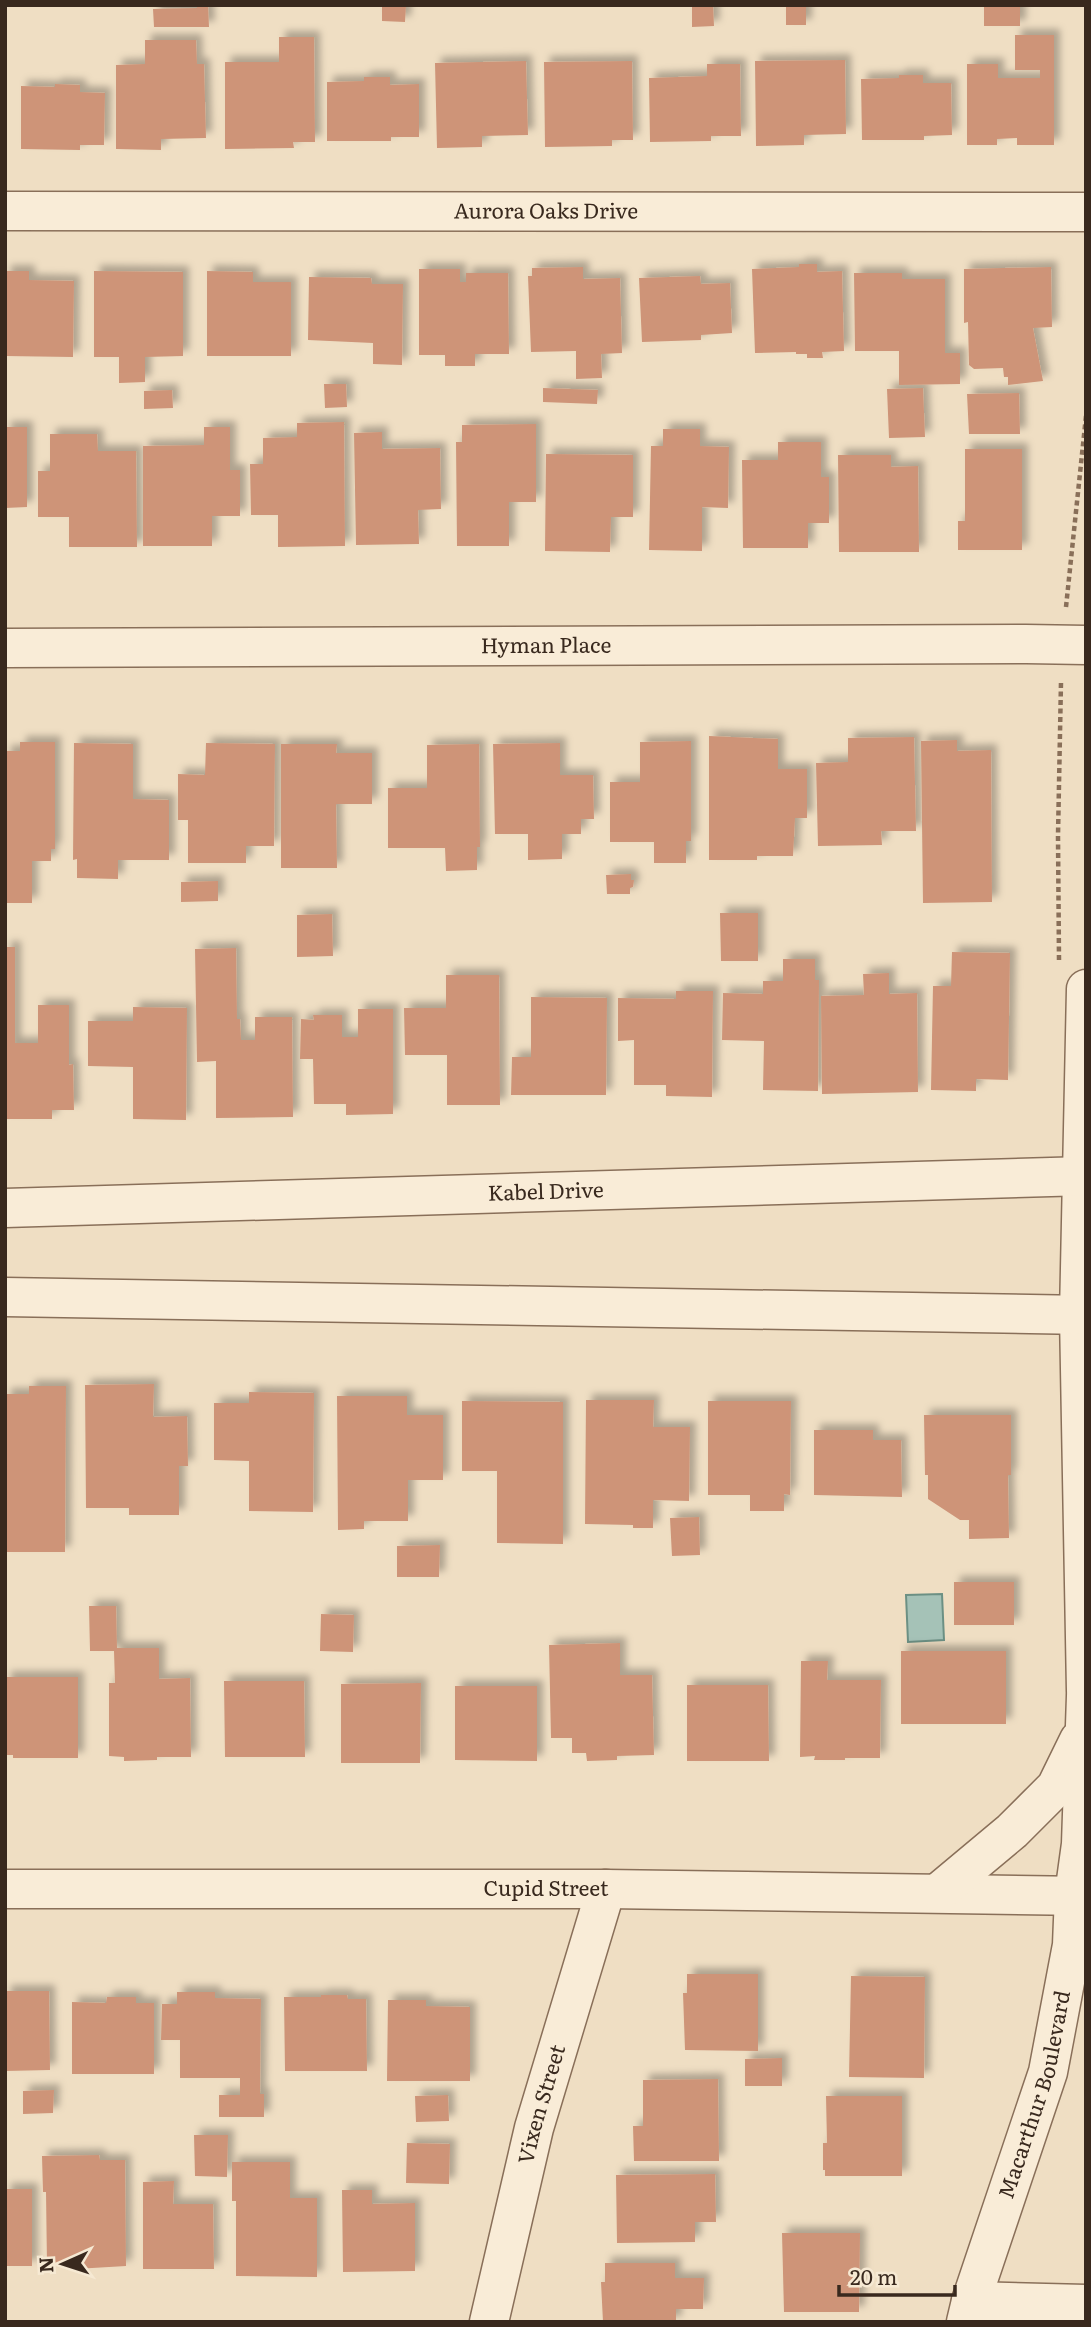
<svg xmlns="http://www.w3.org/2000/svg" width="1091" height="2327" font-family="Literata,serif">
<style>
.water{fill:#a5c2b7;stroke:#6c9084;stroke-width:2}
.building{fill:#ce9478;filter:url(#shadow)}
.lines{fill:none;stroke-linecap:round;stroke-linejoin:round}
.minor-casing{stroke:#896f59;stroke-width:41}
.tertiary-casing{stroke:#896f59;stroke-width:41}
.path{stroke:#896f59;stroke-width:4.5;stroke-dasharray:5 3.5;stroke-linecap:butt}
.minor{stroke:#f9ecd7;stroke-width:38}
.tertiary{stroke:#f9ecd7;stroke-width:38}
.labels{text-anchor:middle;stroke-width:5;stroke-linejoin:round;paint-order:stroke}
.street-label{font-size:21px;fill:#39291e;stroke:#f6e9d3}
</style>
<defs>
<filter id="shadow"><feDropShadow dx="6" dy="-6" stdDeviation="3.5" flood-color="#0004"/></filter>
</defs>
<rect width="100%" height="100%" fill="#efdec3"/>
<path class="water" d="M942,1594L944,1640L908,1642L906,1595Z"/>
<path class="building" d="M197,5H208L209,27H154L153,9L197,8Z
M382,5H406L405,22L382,21Z
M692,5H713L714,26L692,27Z
M786,5H806V25H786Z
M984,5H1020V26H984Z
M1015,35H1054V145H1017V138L997,139V145H967V64H998V78H1040V70H1015Z
M279,37H314L315,142H293L294,148L225,149V62H279Z
M145,40H196L197,64H204L206,138L161,139V150L116,149V65L145,64Z
M845,60L846,134L804,135V145L756,146L755,61Z
M526,61L528,135L482,136V147L437,148L435,63Z
M632,61L633,140H612V146L545,147L544,62Z
M707,64H740L741,136H711V141L650,142L649,78L707,76Z
M899,75H923V83H951L952,135L924,136V140H862L861,79L899,78Z
M364,77H390V85L419,84V137H391V141H327V82L364,81Z
M55,84L80,85V92L105,93L104,145H80V150L21,149V86L55,87Z
M799,264H817V272L842,271L844,351L822,352L823,358H807V354H796V352L755,353L752,269L799,267Z
M583,267V279L620,278L622,353L601,354L602,378L576,379V351L531,352L528,276H532V268Z
M1051,267L1052,327L1033,328L1043,381L1008,385V377H1004L1003,368L974,369L969,365L968,322L964,323V269Z
M419,269H460V282H466V273H508L509,354H475V366H445V355H419Z
M5,271H29V280L74,281L73,357L5,356Z
M94,271L183,272V356L145,357V382L119,383V357H94Z
M207,271L253,272V282H291V356H207Z
M854,273H902V279H945V353H960V384L899,385V351H855Z
M700,276L701,284L730,283L732,333L701,335V340L642,342L639,278Z
M309,277L371,278L372,284H403L402,365L373,364V343L308,340Z
M324,384H346L347,407L325,408Z
M543,388L598,390L597,404L543,402Z
M923,388L925,437L889,438L887,389Z
M172,390L173,408L144,409V391Z
M1019,393L1020,434H969L967,394Z
M344,422L345,546L278,547V515H251L250,464H263V438L297,437V423Z
M536,424V502H509V546H457L456,442H462V425Z
M5,427H27V507L5,508Z
M204,427H230V470H240V516H212V546H143V446L204,445Z
M663,429H700V446L729,447L728,508L702,507V551L649,550L651,446H663Z
M382,432V449L440,448L441,509L418,510L419,544L356,545L354,433Z
M50,434H97L98,451H136L137,547H69V517H38V471H50Z
M778,442H821V477H829V523H808V548H743L742,460H778Z
M965,449H1022V550H958V521H965Z
M546,454L633,455V517H611L610,552L545,551Z
M838,455H891V467L918,466L919,552H839Z
M709,736L778,739V769H807V818H795L793,856H757V860H709Z
M914,737L916,831H881L882,845L818,846L816,763L848,762V738Z
M957,740V751L991,750L992,902L923,903L921,741Z
M691,741V841H686V863H654V842H610V782H640V742Z
M20,742H55V849H51V861H32V903H5V751H20Z
M74,743L133,744V799L169,800V860H118V879L77,878V859L73,860Z
M206,743L275,744L274,846H246V863H188V820H178V774L205,775Z
M560,743V775H593L594,819H581V834H562V859L528,860V834H495L493,744Z
M281,744H337L336,753H372V804H336L337,868H281Z
M479,744L480,847H477V870L446,871L445,848H388V788H427V745Z
M631,874V880H634L633,887L630,888V894H607L606,875Z
M218,881V901L181,902V882Z
M720,913H758V961H721Z
M332,914L333,956L297,957V915Z
M5,947H15V1043H38V1005H69V1065L73,1064L74,1110H52V1119H5Z
M236,948L237,1019H240L241,1040H255V1017H292L293,1117L216,1118V1061L197,1062L195,949Z
M952,952L1010,953L1008,1080L976,1079V1091L931,1090L933,986H951Z
M783,959H815V980H819L818,1091L763,1090L764,1041L722,1040L723,993L763,994V981H783Z
M889,973V994L917,993L918,1092L822,1094L821,996L864,995L863,974Z
M446,975H499L500,1105H447V1055H405L404,1008H446Z
M676,991H713L712,1097L666,1096V1085H634V1040L618,1041V998L676,999Z
M531,997L607,998L606,1095H511L512,1057H531Z
M133,1007L187,1008L186,1120L133,1119V1067L88,1066V1021H133Z
M358,1009H393V1114L346,1115V1104H314L313,1059H300L301,1019L314,1020L313,1015H342V1037H358Z
M154,1384L153,1417L187,1416L188,1466H179V1515H129V1508H86L85,1385Z
M29,1386H66L65,1552H5V1394H29Z
M249,1392L314,1393L313,1512L249,1511V1461L214,1460V1403H249Z
M337,1396H407V1415H443V1480H408V1521H364V1529L338,1530Z
M586,1400H654L653,1427H690L689,1501L653,1500V1528H633V1525L585,1524Z
M462,1401L563,1402V1544L497,1543V1471H462Z
M708,1401H791L790,1495L784,1494V1511H750V1495H708Z
M924,1415H1011V1475H1008L1009,1538L969,1539V1520H960L928,1499V1475H925Z
M814,1430H873V1440H901L902,1497L814,1495Z
M699,1517L700,1555L672,1556L670,1518Z
M440,1545L439,1577H397V1546Z
M954,1582H1014V1625H954Z
M89,1606H116L117,1648H159V1679L190,1678L191,1757H157V1760L124,1761V1757L109,1756V1683H115L114,1651H90Z
M321,1614L354,1615L353,1652L320,1651Z
M620,1643V1675H652L654,1755L617,1756V1760L587,1761L586,1753H572V1738H551L549,1645Z
M901,1651H1006V1724H901Z
M801,1661H828L827,1680H881L880,1758H845V1760H814L815,1756L800,1757Z
M5,1677H78V1758H13V1755H5Z
M224,1681H304L305,1757H225Z
M421,1683L420,1763H341V1684Z
M687,1685H768L769,1761H687Z
M455,1686H537V1761L455,1760Z
M687,1974H758V2051L685,2050L683,1993H687Z
M851,1976L925,1977L924,2078L849,2077Z
M5,1991H49L50,2070L5,2071Z
M177,1992H215V1998L261,1999L260,2094H264V2117H219V2095H240V2078H180V2040H161L162,2004H177Z
M321,1995H347L348,1999H366L367,2071H285L284,1997H321Z
M107,1997H136V2003H154V2074H72V2002L106,2003Z
M388,2000H426V2006L470,2007V2081H387Z
M782,2058V2086H745V2059Z
M718,2079L719,2161H634L633,2126H643V2080Z
M54,2090L53,2113L23,2114V2091Z
M448,2095L449,2121L416,2122L415,2096Z
M826,2096H902V2176H825V2170H823V2143H827Z
M194,2135H228L227,2177L195,2176Z
M407,2143L450,2144L449,2184L406,2183Z
M99,2155L100,2160H125L126,2266L75,2269L77,2266H47L46,2192H43L42,2156Z
M232,2162H290V2198H317V2277L236,2276V2201H232Z
M715,2174L716,2222H695V2242L617,2243L616,2175Z
M174,2181L173,2204H213L214,2269H143V2182Z
M5,2189H32V2266H5Z
M342,2190H372V2204L415,2203V2271L343,2272Z
M782,2233H860L859,2312H784Z
M605,2263H675V2278H704L703,2309H676V2322H603L601,2282H605Z"/>
<g class="lines">
<g class="minor-casing">
<g id="minor">
<path id="s1" d="M5,211L1086,212"/>
<path id="s2" d="M5,648L1026,644L1086,645"/>
<path id="s3" d="M5,1889H606L1086,1896"/>
<path d="M971,2301L1086,2304"/>
<path id="s4" d="M489,2322L534,2128L606,1889"/>
</g>
</g>
<g class="tertiary-casing">
<g id="tertiary">
<path d="M1086,989L1079,1315L1086,1691"/>
<path id="s5" d="M5,1208L1086,1176"/>
<path d="M5,1297L1086,1315"/>
<path d="M939,1892L1012,1831L1056,1787L1079,1740"/>
<path id="s6" d="M966,2322L971,2301L1048,2072L1072,1945L1074,1895L1081,1844L1086,1696"/>
</g>
</g>
<path class="path" d="M1066,607L1086,416
M1059,960L1058,836L1061,682"/>
<use href="#minor" class="minor"/>
<use href="#tertiary" class="tertiary"/>
</g>
<g class="labels">
<g class="street-label">
<text dy="7" stroke="none"><textPath href="#s1" startOffset="541">Aurora Oaks Drive</textPath></text>
<text dy="7" stroke="none"><textPath href="#s2" startOffset="541">Hyman Place</textPath></text>
<text dy="7" stroke="none"><textPath href="#s5" startOffset="541">Kabel Drive</textPath></text>
<text dy="7" stroke="none"><textPath href="#s3" startOffset="541">Cupid Street</textPath></text>
<text dy="7" stroke="none"><textPath href="#s6" startOffset="238">Macarthur Boulevard</textPath></text>
<text dy="7" stroke="none"><textPath href="#s4" startOffset="224">Vixen Street</textPath></text>
</g>
</g>
<rect width="1091" height="2327" fill="none" stroke="#39291e" stroke-width="14"/>
<g transform="translate(63 2264) rotate(267)" stroke="#f6e9d3" stroke-width="5" paint-order="stroke">
<path d="M0-5L12 26L0 18L-12 26Z" fill="#39291e"/>
<text y="-10" font-size="19" font-weight="bold" text-anchor="middle" fill="#39291e">N</text>
</g>
<path d="M839 2285v10h116v-10" fill="none" stroke="#39291e" stroke-width="3.5"/>
<text x="850" y="2285" font-size="21" fill="#39291e" stroke="#f6e9d3" stroke-width="5" paint-order="stroke">20 m</text>
</svg>
